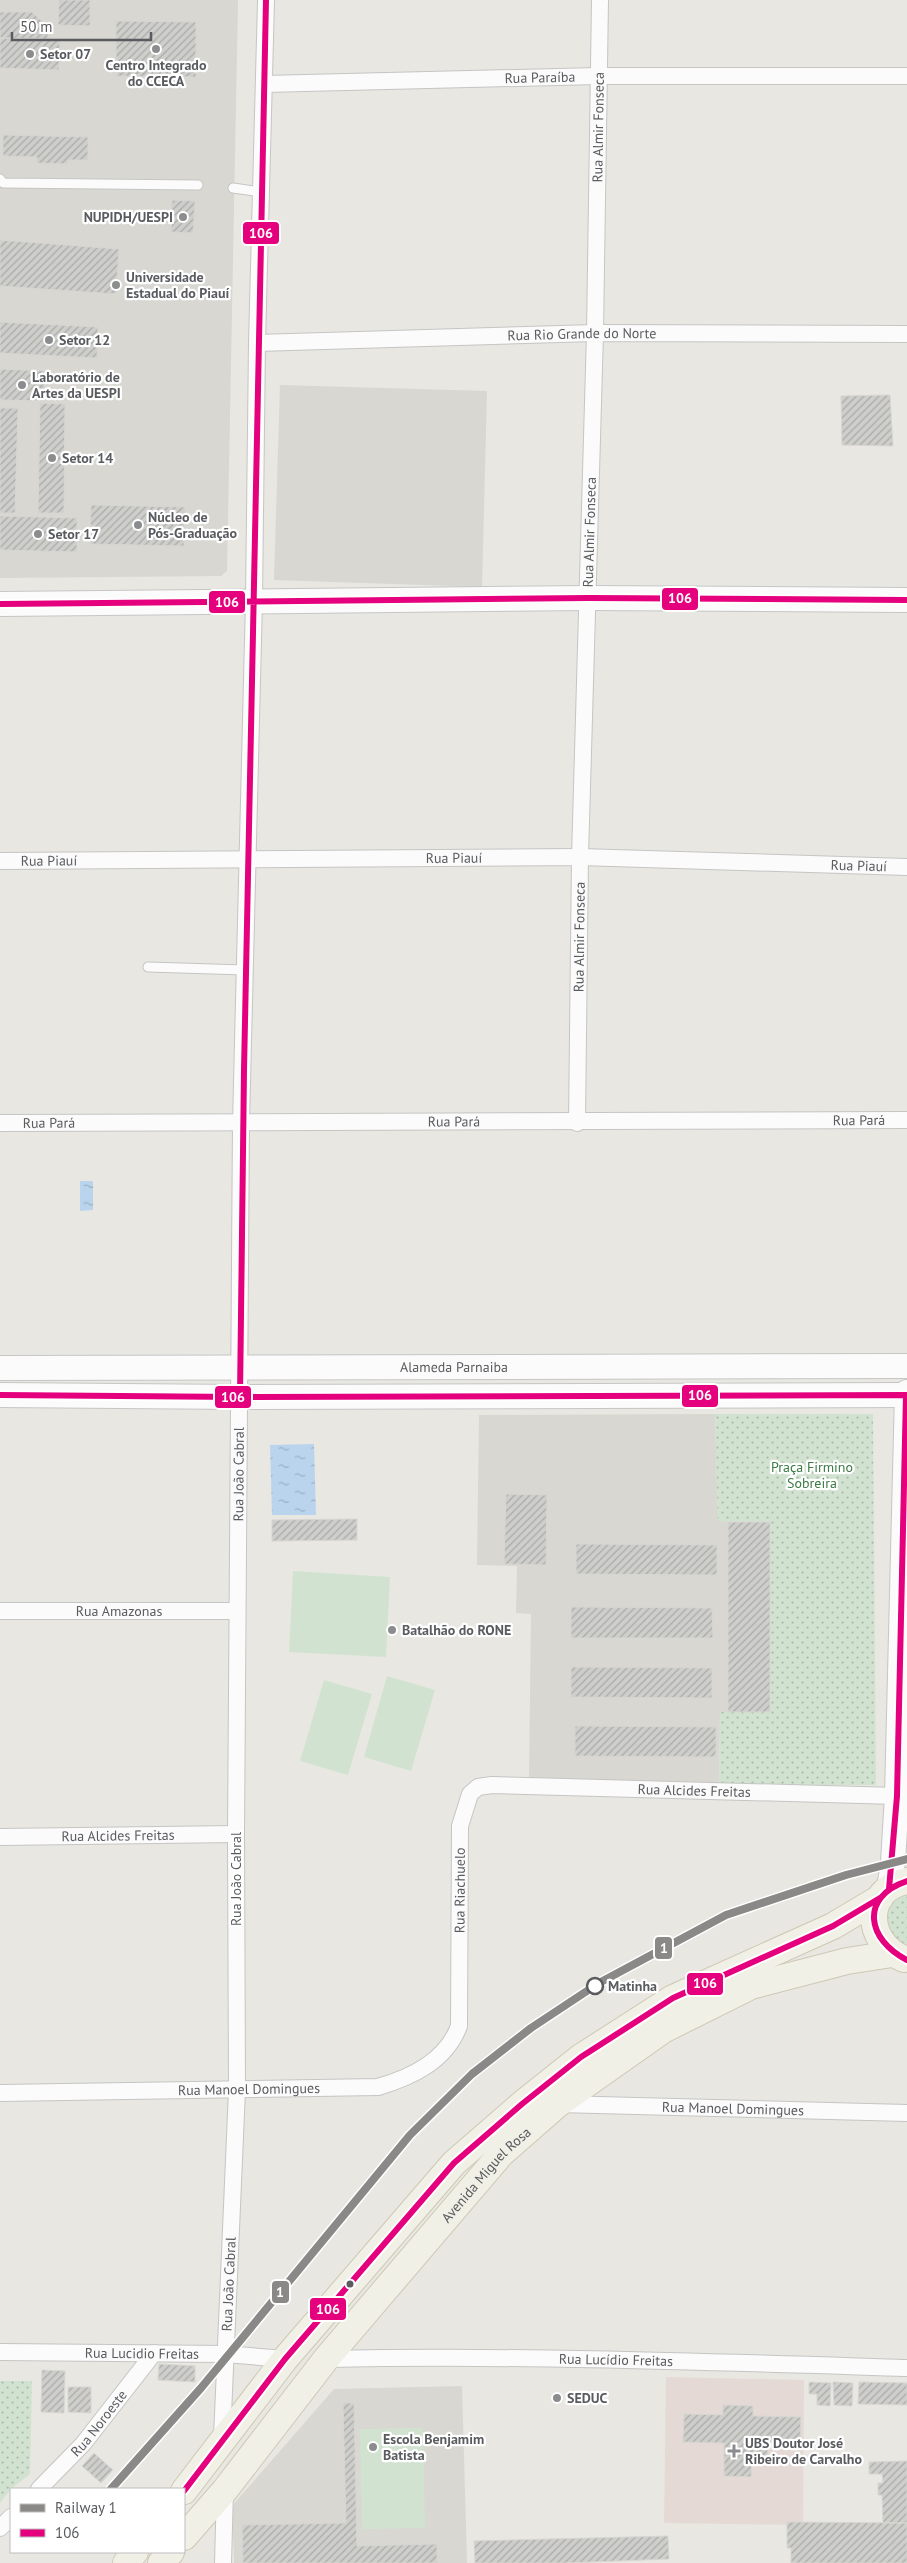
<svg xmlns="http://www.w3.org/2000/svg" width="907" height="2563" font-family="'PT Sans',sans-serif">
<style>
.education{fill:#d8d7d1}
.medical{fill:#e4d9d5}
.green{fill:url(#green-dots)}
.pitch{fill:#d1e3d0}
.water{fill:url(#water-ripples)}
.building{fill:url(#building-hatch);stroke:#d7d6d2}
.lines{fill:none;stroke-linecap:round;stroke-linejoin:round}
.lane-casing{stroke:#c5c5c4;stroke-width:11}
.street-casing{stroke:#c5c5c4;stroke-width:18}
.secondary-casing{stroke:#c5c6c5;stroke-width:26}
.primary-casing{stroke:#cdc8b3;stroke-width:28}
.lane{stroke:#fcfbfb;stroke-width:9}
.street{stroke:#fcfbfb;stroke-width:16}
.secondary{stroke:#fcfbfb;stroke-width:24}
.primary{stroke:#f0f0e6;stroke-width:26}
.bus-1-casing{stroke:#fff;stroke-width:10}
.bus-1{stroke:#e5007d;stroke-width:6}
.rail-1-casing{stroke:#fff;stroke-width:11}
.rail-1{stroke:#8a8988;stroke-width:8}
.poi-dot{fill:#8b8c8d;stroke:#fff;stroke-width:2}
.stop-dot{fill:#fff;stroke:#595b5f;stroke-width:2.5}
.bus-dot{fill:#595b5f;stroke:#fff;stroke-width:2}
.labels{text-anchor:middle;stroke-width:4.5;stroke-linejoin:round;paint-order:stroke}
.poi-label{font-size:14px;font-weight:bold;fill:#595b5f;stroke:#fff;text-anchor:start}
.street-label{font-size:14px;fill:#595b5f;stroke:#fff}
.park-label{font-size:14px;fill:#3d7a45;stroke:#fff}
.stop-label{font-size:14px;font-weight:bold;fill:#595b5f;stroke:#fff;text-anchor:start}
.line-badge{stroke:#fff;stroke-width:2}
.badge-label{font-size:14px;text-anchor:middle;font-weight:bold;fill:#fff}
</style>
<defs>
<pattern id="green-dots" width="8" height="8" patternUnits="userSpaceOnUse" patternTransform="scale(1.25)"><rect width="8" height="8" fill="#d1e3d0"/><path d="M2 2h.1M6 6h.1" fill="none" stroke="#adbbac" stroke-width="1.8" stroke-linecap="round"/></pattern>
<pattern id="water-ripples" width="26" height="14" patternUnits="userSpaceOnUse" patternTransform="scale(1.25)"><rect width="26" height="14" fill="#bad4ee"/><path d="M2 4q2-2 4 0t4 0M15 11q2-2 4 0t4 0" fill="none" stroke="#9aafc4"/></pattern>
<pattern id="building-hatch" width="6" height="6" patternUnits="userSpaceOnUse" patternTransform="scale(1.25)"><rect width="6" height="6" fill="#cececb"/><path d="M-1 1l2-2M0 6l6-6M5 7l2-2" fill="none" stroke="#aaaaa8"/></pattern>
</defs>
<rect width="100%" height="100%" fill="#e8e7e2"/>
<path class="education" d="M0,0H238L227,571L221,576L0,578Z
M280,385L487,391L482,587L274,580Z
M715,1414L718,1521L770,1522V1712H720L719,1785L529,1780L531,1614L516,1613L517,1566L477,1565L479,1415Z
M462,2386L467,2563H234L232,2506L334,2389Z"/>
<path class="medical" d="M666,2377L804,2380L803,2525L664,2523Z"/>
<path class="green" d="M715,1414H873L876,1785H719L720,1712H770V1522L718,1521Z
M907,1891V1950L892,1941C882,1909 880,1911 907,1891Z
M0,2381H32L30,2474L11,2489L0,2503Z"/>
<path class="pitch" d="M293,1571L390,1577L386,1657L289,1652Z
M387,1676L435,1690L411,1771L364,1757Z
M324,1680L372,1694L348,1775L300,1761Z
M423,2428L425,2528L362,2529L360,2429Z"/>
<path class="water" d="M80,1181H93V1210L80,1211Z
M314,1444L316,1515H272L270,1445Z"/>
<path class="building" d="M59,0H90V26L58,25Z
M0,12H32L48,27V39L0,38Z
M116,21L196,22V77L116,76Z
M0,38L60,40L59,70L0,68Z
M3,135L88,137V160H68L67,164L37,163V157L3,156Z
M172,200L195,201L193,233L171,232Z
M0,240L119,249L116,294L0,286Z
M0,322L98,327L97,358L0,353Z
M0,369L45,371L44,401L0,400Z
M890,395L893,446L842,445L841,396Z
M40,403L65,404L64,513H38Z
M0,408H18L15,513H0Z
M91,505L185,507L184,546L90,544Z
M0,516L77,518V552L0,550Z
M506,1494L547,1495L546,1565L504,1564Z
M357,1519V1540L272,1541V1520Z
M728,1522H770V1712H728Z
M576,1544L717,1545V1575L576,1574Z
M571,1607L712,1608L713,1638H571Z
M571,1667L712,1668V1698L571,1697Z
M575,1726L716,1727V1757L575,1756Z
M159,2364L195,2366V2382L158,2380Z
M42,2370L65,2371L64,2413L41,2412Z
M809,2382L831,2383L830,2406L817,2405V2394H809Z
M833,2382L853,2383L852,2406L834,2405Z
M859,2382L907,2383V2405L858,2404Z
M68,2387H91V2413L68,2412Z
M343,2403H354L357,2546L437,2544V2563H243L242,2525L346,2523Z
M723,2405L753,2406V2416L801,2417L800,2443H768V2457L752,2456L751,2477L724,2476V2443L683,2442L684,2414L723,2415Z
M94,2453L113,2470L101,2483L82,2466Z
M907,2461V2523H883L882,2495H878V2483H883L882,2474H869V2462Z
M787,2522L907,2523V2563H791V2548H787Z
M668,2536L669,2559L566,2563H475L474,2541Z"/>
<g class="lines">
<g class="lane-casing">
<path id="lane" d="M0,179L3,183L198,185
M233,188L261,192
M148,967L245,970"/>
</g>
<g class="street-casing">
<g id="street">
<path id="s1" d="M264,84L598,76H907"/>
<path id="s2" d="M257,343L595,333L907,334"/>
<path id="s3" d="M0,861L580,857L907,867"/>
<path id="s4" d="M0,1123L907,1120"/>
<path id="s5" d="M577,1123L580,857L595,333L600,0"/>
<path id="s6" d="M0,1611H237"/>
<path id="s7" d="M0,1837L236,1834"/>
<path id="s8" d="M0,2093L378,2087C412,2077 446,2061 459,2026L460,1826L470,1794L478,1787L492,1785L897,1796"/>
<path id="s9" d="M558,2104L907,2113"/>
<path id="s10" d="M0,2352L225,2354L285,2359"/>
<path id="s11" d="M326,2359C520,2355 713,2362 907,2368"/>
<path id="s12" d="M222,2438L237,2090L236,1834L241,1123L254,600L257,343L266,0"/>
<path id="s13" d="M39,2489L83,2444L154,2353"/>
<path d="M0,2528L11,2517"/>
<path d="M223,2563L225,2490"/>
</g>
</g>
<g class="secondary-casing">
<g id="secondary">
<path d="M0,604L589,598L907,600"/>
<path id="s14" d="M0,1368L907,1366"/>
<path d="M0,1395L240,1397L907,1395"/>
<path d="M889,1889L893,1862L897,1796L907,1392"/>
</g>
</g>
<g class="primary-casing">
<g id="primary">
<path d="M904,1959C865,1943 862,1889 907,1881"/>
<path d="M184,2491L285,2359L454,2163L522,2104L581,2057L673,1998L833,1926L880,1898"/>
<path id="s15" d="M184,2537L225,2490L326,2359L501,2154L558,2104L663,2030L751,1986L847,1961L892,1954"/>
<path d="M126,2563L135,2552"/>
<path d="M161,2563L171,2552"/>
</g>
</g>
<use href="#lane" class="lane"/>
<use href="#street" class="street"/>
<use href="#secondary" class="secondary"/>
<use href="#primary" class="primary"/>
<g class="bus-1-casing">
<path id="bus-1" d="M0,604L589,598L907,600
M0,1395L240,1397L906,1395L897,1796L889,1889
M240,1397L244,1070L266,0
M907,1881C859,1897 867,1940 907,1960
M184,2491L285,2359L454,2163L522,2104L581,2057L673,1998L833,1926L880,1898"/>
</g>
<use href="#bus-1" class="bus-1"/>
<g class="rail-1-casing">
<path id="rail-1" d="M111,2489L201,2388L410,2135L472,2074L531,2028L599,1983L726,1915L846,1875L907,1859"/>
</g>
<use href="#rail-1" class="rail-1"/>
</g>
<g class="poi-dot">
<circle cx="156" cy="49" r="5"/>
<circle cx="30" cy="54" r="5"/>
<circle cx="183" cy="217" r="5"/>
<circle cx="116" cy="285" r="5"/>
<circle cx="49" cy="340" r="5"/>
<circle cx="22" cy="385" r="5"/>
<circle cx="52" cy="458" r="5"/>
<circle cx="138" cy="525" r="5"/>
<circle cx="38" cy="534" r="5"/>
<circle cx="392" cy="1630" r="5"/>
<circle cx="557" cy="2398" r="5"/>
<circle cx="373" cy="2447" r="5"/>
<path d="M731.5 2443.5h5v5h5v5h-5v5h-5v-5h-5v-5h5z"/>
</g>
<circle class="stop-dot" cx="595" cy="1986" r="8"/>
<circle class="bus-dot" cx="350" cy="2284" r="4.5"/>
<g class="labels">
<g class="poi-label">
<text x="40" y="59">Setor 07</text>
<text x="156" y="70" text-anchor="middle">Centro Integrado<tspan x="156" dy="16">do CCECA</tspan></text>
<text x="173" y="222" text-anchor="end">NUPIDH/UESPI</text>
<text x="126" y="282">Universidade<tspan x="126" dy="16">Estadual do Piauí</tspan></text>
<text x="59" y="345">Setor 12</text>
<text x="32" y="382">Laboratório de<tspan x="32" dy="16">Artes da UESPI</tspan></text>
<text x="62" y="463">Setor 14</text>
<text x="148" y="522">Núcleo de<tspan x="148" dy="16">Pós-Graduação</tspan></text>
<text x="48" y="539">Setor 17</text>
<text x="402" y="1635">Batalhão do RONE</text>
<text x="567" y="2403">SEDUC</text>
<text x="383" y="2444">Escola Benjamim<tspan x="383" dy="16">Batista</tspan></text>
<text x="745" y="2448">UBS Doutor José<tspan x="745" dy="16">Ribeiro de Carvalho</tspan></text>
</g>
<g class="street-label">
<text dy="5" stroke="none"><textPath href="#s1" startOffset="276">Rua Paraíba</textPath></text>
<text dy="5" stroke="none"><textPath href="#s5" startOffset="996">Rua Almir Fonseca</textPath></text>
<text dy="5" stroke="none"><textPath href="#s2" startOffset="325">Rua Rio Grande do Norte</textPath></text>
<text dy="5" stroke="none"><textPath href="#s5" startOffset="591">Rua Almir Fonseca</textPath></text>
<text dy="5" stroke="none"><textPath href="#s3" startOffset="454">Rua Piauí</textPath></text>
<text dy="5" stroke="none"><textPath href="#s3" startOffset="49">Rua Piauí</textPath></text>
<text dy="5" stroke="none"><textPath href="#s3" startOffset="859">Rua Piauí</textPath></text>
<text dy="5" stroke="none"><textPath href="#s5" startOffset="186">Rua Almir Fonseca</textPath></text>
<text dy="5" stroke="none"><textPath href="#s4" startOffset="859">Rua Pará</textPath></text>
<text dy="5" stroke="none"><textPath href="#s4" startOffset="49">Rua Pará</textPath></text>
<text dy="5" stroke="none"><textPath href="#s4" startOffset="454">Rua Pará</textPath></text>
<text dy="5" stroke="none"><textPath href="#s14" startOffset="454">Alameda Parnaiba</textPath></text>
<text dy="5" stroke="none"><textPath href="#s12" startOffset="964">Rua João Cabral</textPath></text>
<text dy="5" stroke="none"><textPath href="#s6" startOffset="119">Rua Amazonas</textPath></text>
<text dy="5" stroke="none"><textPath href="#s8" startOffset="944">Rua Alcides Freitas</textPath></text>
<text dy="5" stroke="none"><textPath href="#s7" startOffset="118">Rua Alcides Freitas</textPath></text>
<text transform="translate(236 1879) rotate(-90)" y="5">Rua João Cabral</text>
<text dy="5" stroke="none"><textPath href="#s8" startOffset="619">Rua Riachuelo</textPath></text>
<text dy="5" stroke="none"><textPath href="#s8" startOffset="249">Rua Manoel Domingues</textPath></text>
<text dy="5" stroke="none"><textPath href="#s9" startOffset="175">Rua Manoel Domingues</textPath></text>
<text dy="5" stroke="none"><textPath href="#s15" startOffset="472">Avenida Miguel Rosa</textPath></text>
<text dy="5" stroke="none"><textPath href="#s12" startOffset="154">Rua João Cabral</textPath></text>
<text dy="5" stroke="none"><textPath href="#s10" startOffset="142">Rua Lucidio Freitas</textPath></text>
<text dy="5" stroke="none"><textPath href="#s11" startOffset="290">Rua Lucídio Freitas</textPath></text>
<text dy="5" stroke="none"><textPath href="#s13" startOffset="89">Rua Noroeste</textPath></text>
</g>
<g class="park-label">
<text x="812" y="1472">Praça Firmino<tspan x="812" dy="16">Sobreira</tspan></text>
</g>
<g class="stop-label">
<text x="608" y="1991">Matinha</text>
</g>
</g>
<g class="line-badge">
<rect x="242" y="221" width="38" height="24" rx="5" fill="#e5007d"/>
<rect x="661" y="587" width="38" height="24" rx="5" fill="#e5007d"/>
<rect x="208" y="590" width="38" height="24" rx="5" fill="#e5007d"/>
<rect x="681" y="1384" width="38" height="24" rx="5" fill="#e5007d"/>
<rect x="214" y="1385" width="38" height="24" rx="5" fill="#e5007d"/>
<rect x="654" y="1936" width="19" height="24" rx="5" fill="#8a8988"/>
<rect x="686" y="1972" width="38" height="24" rx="5" fill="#e5007d"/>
<rect x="271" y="2280" width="19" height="24" rx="5" fill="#8a8988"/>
<rect x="309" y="2297" width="38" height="24" rx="5" fill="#e5007d"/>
</g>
<g class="badge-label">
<text x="261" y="238">106</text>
<text x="680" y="603">106</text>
<text x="227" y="607">106</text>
<text x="700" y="1400">106</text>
<text x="233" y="1402">106</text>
<text x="664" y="1953">1</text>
<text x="705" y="1988">106</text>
<text x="280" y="2297">1</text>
<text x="328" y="2314">106</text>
</g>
<rect x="10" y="2488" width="175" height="65" fill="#ffffff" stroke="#bdbdbf"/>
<rect x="20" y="2504" width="25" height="8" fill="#8a8988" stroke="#bdbdbf"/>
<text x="55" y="2513" font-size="15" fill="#595b5f">Railway 1</text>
<rect x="20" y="2529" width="25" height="8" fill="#e5007d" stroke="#bdbdbf"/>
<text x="55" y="2538" font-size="15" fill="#595b5f">106</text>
<path d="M12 32v8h139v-8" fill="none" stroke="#595b5f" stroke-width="2.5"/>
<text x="20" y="32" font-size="15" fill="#595b5f" stroke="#ffffff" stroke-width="4" paint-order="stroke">50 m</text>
</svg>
